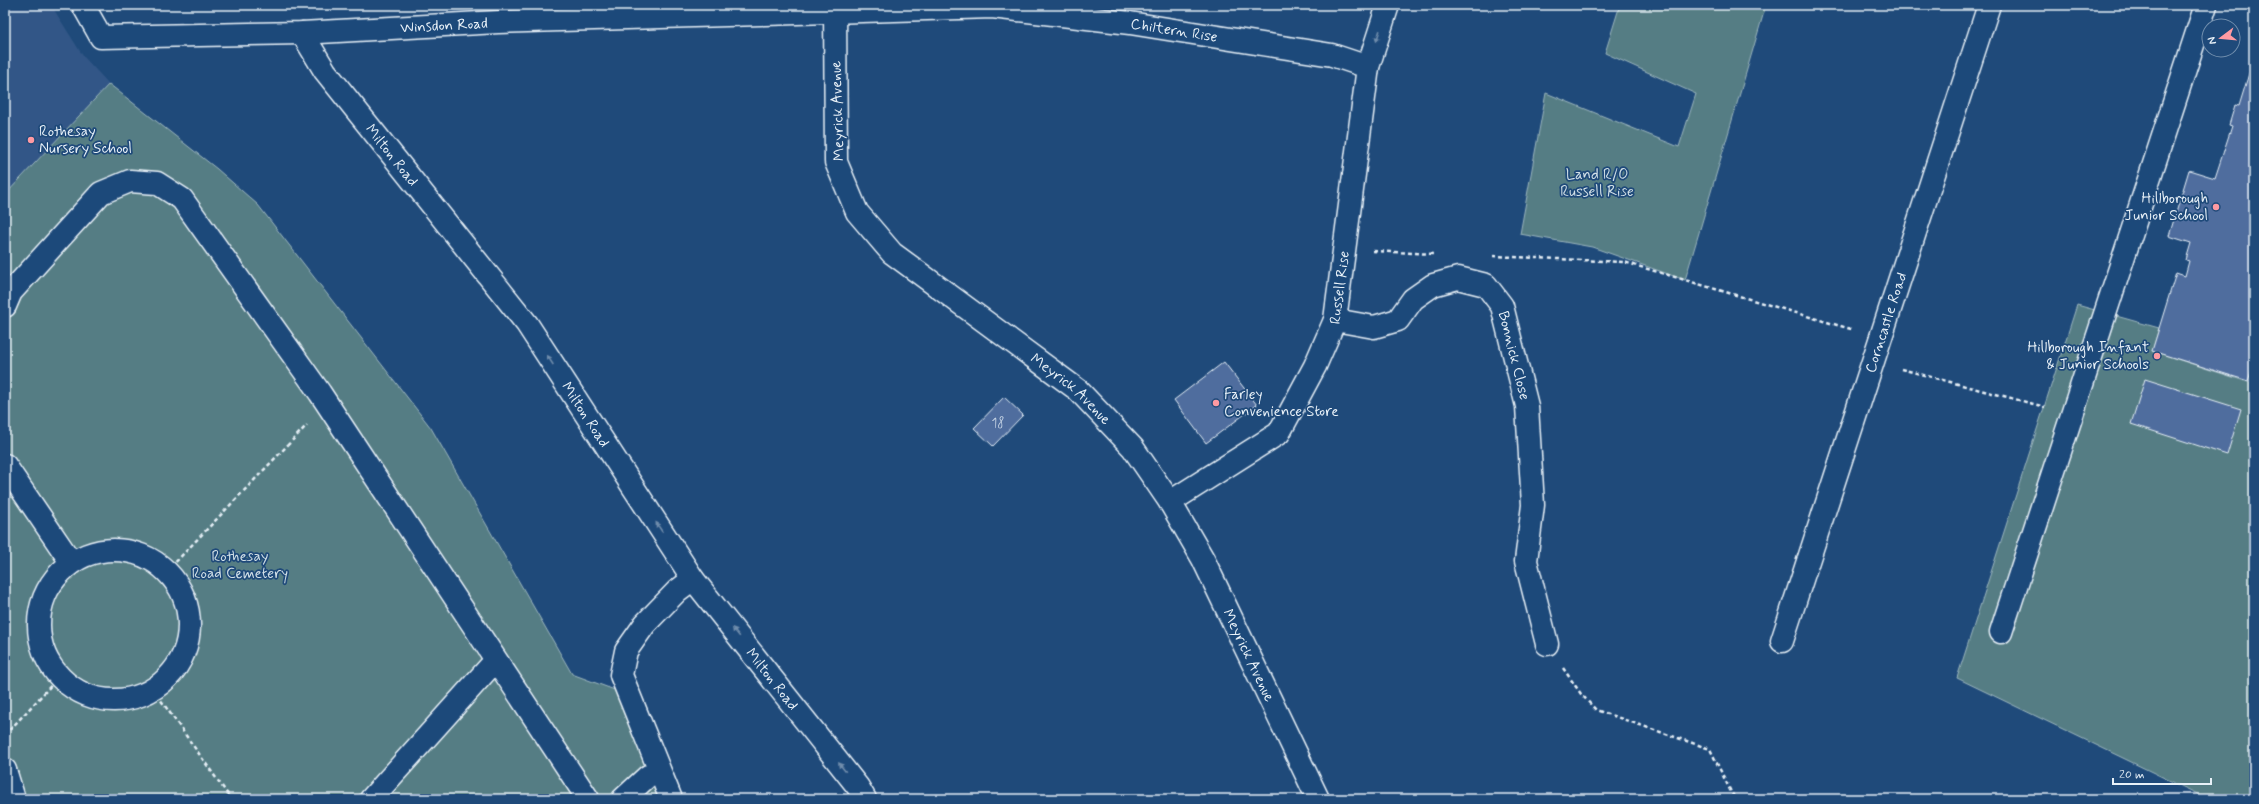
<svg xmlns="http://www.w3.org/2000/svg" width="2259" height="804" font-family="Mynerve,sans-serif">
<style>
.built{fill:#325787}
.green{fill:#547d84;stroke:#9eb7be}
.building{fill:#506d9e;stroke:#e8f1f8}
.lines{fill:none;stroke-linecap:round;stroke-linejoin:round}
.minor-casing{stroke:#e8f1f8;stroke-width:25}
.path{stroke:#e8f1f8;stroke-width:2.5;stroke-dasharray:4 3;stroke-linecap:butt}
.minor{stroke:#1f4a7a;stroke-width:22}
.oneway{fill:#6f8dac}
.poi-dot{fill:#ff9aa2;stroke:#1f4a7a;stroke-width:1.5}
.labels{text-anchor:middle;stroke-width:3.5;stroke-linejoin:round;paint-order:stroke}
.number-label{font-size:13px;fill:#c2d0e2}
.street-label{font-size:15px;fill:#e8f1f8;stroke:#1f4a7a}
.poi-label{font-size:15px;fill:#e8f1f8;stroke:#1f4a7a;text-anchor:start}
.park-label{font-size:15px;fill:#d2e0e7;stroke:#1f4a7a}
</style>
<rect width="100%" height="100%" fill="#1f4a7a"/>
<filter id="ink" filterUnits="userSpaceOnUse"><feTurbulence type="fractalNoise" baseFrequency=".025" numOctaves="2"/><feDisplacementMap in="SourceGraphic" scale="8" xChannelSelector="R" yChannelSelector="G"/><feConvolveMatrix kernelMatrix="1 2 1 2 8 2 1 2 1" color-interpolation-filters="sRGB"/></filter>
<g filter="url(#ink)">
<path class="built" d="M5,5H51L83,56L109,84L5,195Z"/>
<path class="green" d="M1620,5H1766L1685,280L1592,247L1520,234L1546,93L1679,147L1696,94L1605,53Z
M109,84L217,169L258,205L431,428L572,674L620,692L661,799H5V195Z
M2077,305L2159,328L2152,351L2254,384V799H2208L1957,678Z"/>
<path class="building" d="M2251,67L2254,68V269L2251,278L2254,279V363L2248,381L2152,351L2176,273L2185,276L2189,261L2186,260L2191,243L2169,236L2189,170L2215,178L2232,126L2229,125L2235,105L2239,106Z
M1224,362L1257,405L1206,443L1174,400Z
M2145,379L2241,409L2227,455L2131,424Z
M1004,397L1023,415L993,446L974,428Z"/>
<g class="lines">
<g class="minor-casing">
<g id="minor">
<path id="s1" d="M83,5L101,37L302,33L498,22L992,7L1130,23L1332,55L1368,67"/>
<path id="s2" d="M835,5L836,162L857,212L892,253L1078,390L1133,448L1170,502L1203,559L1318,799"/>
<path id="s3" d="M302,33L325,71L527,324L693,579L858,787L865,799"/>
<path d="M5,306L11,292L101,193L130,181L157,183L182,199L320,393L588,799"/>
<path id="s4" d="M1335,320L1374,327L1398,320L1413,299L1433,285L1458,278L1486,285L1502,306L1527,406L1533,505L1526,561L1547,644"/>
<path d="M5,465L71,562"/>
<path id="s5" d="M1170,502L1279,433L1315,366L1335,320L1368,67L1388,5"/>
<circle cx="114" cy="625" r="75"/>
<path d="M2001,632L2206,5"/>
<path id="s6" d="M1782,641L1989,5"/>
<path d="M5,770L14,799"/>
<path d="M371,799L495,661"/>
<path d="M623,799L648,776"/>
<path d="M671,799L621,675L626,651L645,624L677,591L693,579"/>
</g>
</g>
<path class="path" d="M1373,251L1434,254
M1493,256L1624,262L1854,330
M1901,369L2045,407
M166,572L307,425
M1563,668L1581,694L1596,710L1710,749L1732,794L1740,799
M153,689L231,799
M5,735L59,677"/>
<use href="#minor" class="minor"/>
</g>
<defs><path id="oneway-solid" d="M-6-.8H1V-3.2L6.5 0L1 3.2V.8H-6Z"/></defs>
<g class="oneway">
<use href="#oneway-solid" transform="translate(1378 36) rotate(108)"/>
<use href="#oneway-solid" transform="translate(550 360) rotate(-123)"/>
<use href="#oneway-solid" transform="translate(659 527) rotate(-123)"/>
<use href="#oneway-solid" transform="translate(736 632) rotate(-129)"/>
<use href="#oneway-solid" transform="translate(842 767) rotate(-128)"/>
</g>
</g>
<g class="poi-dot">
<circle cx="31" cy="140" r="4"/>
<circle cx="2216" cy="207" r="4"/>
<circle cx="2157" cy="356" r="4"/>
<circle cx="1216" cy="403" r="4"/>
</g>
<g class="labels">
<g class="number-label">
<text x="998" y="427">18</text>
</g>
<g class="street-label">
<text dy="5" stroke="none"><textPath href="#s1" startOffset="380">Winsdon Road</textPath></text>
<text dy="5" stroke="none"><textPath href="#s1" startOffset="1112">Chiltern Rise</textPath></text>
<text transform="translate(837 111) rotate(-92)" y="5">Meyrick Avenue</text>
<text dy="5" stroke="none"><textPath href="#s3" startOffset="152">Milton Road</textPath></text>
<text dy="5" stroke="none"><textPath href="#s5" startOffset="288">Russell Rise</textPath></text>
<text dy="5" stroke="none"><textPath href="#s6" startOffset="335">Corncastle Road</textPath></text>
<text dy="5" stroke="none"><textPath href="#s4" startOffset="247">Bonnick Close</textPath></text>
<text dy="5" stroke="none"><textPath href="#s2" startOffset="490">Meyrick Avenue</textPath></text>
<text dy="5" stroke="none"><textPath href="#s3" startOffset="476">Milton Road</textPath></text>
<text dy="5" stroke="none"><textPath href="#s2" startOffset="814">Meyrick Avenue</textPath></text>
<text dy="5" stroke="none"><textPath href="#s3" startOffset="800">Milton Road</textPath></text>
</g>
<g class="poi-label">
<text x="39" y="136">Rothesay<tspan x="39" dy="17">Nursery School</tspan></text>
<text x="2208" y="203" text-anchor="end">Hillborough<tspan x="2208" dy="17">Junior School</tspan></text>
<text x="2149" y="352" text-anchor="end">Hillborough Infant<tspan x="2149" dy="17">&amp; Junior Schools</tspan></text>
<text x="1224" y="399">Farley<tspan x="1224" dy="17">Convenience Store</tspan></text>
</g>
<g class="park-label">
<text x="1597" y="179">Land R/O<tspan x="1597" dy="17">Russell Rise</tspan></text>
<text x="240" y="561">Rothesay<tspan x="240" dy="17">Road Cemetery</tspan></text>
</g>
</g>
<rect width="2259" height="804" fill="none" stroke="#1f4a7a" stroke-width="20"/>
<rect x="10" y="10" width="2239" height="784" fill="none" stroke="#e8f1f8" stroke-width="1.5" filter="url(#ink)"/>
<g transform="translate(2221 38) rotate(254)"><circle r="19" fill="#1f4a7a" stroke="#6f8dac"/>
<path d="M0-3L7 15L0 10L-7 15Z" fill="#ff9aa2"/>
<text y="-6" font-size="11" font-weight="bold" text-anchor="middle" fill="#e8f1f8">N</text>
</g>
<path d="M2113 778v6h98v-6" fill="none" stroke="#e8f1f8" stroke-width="2"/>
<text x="2119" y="778" font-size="12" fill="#e8f1f8" stroke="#1f4a7a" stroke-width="3" paint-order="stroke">20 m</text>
</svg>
